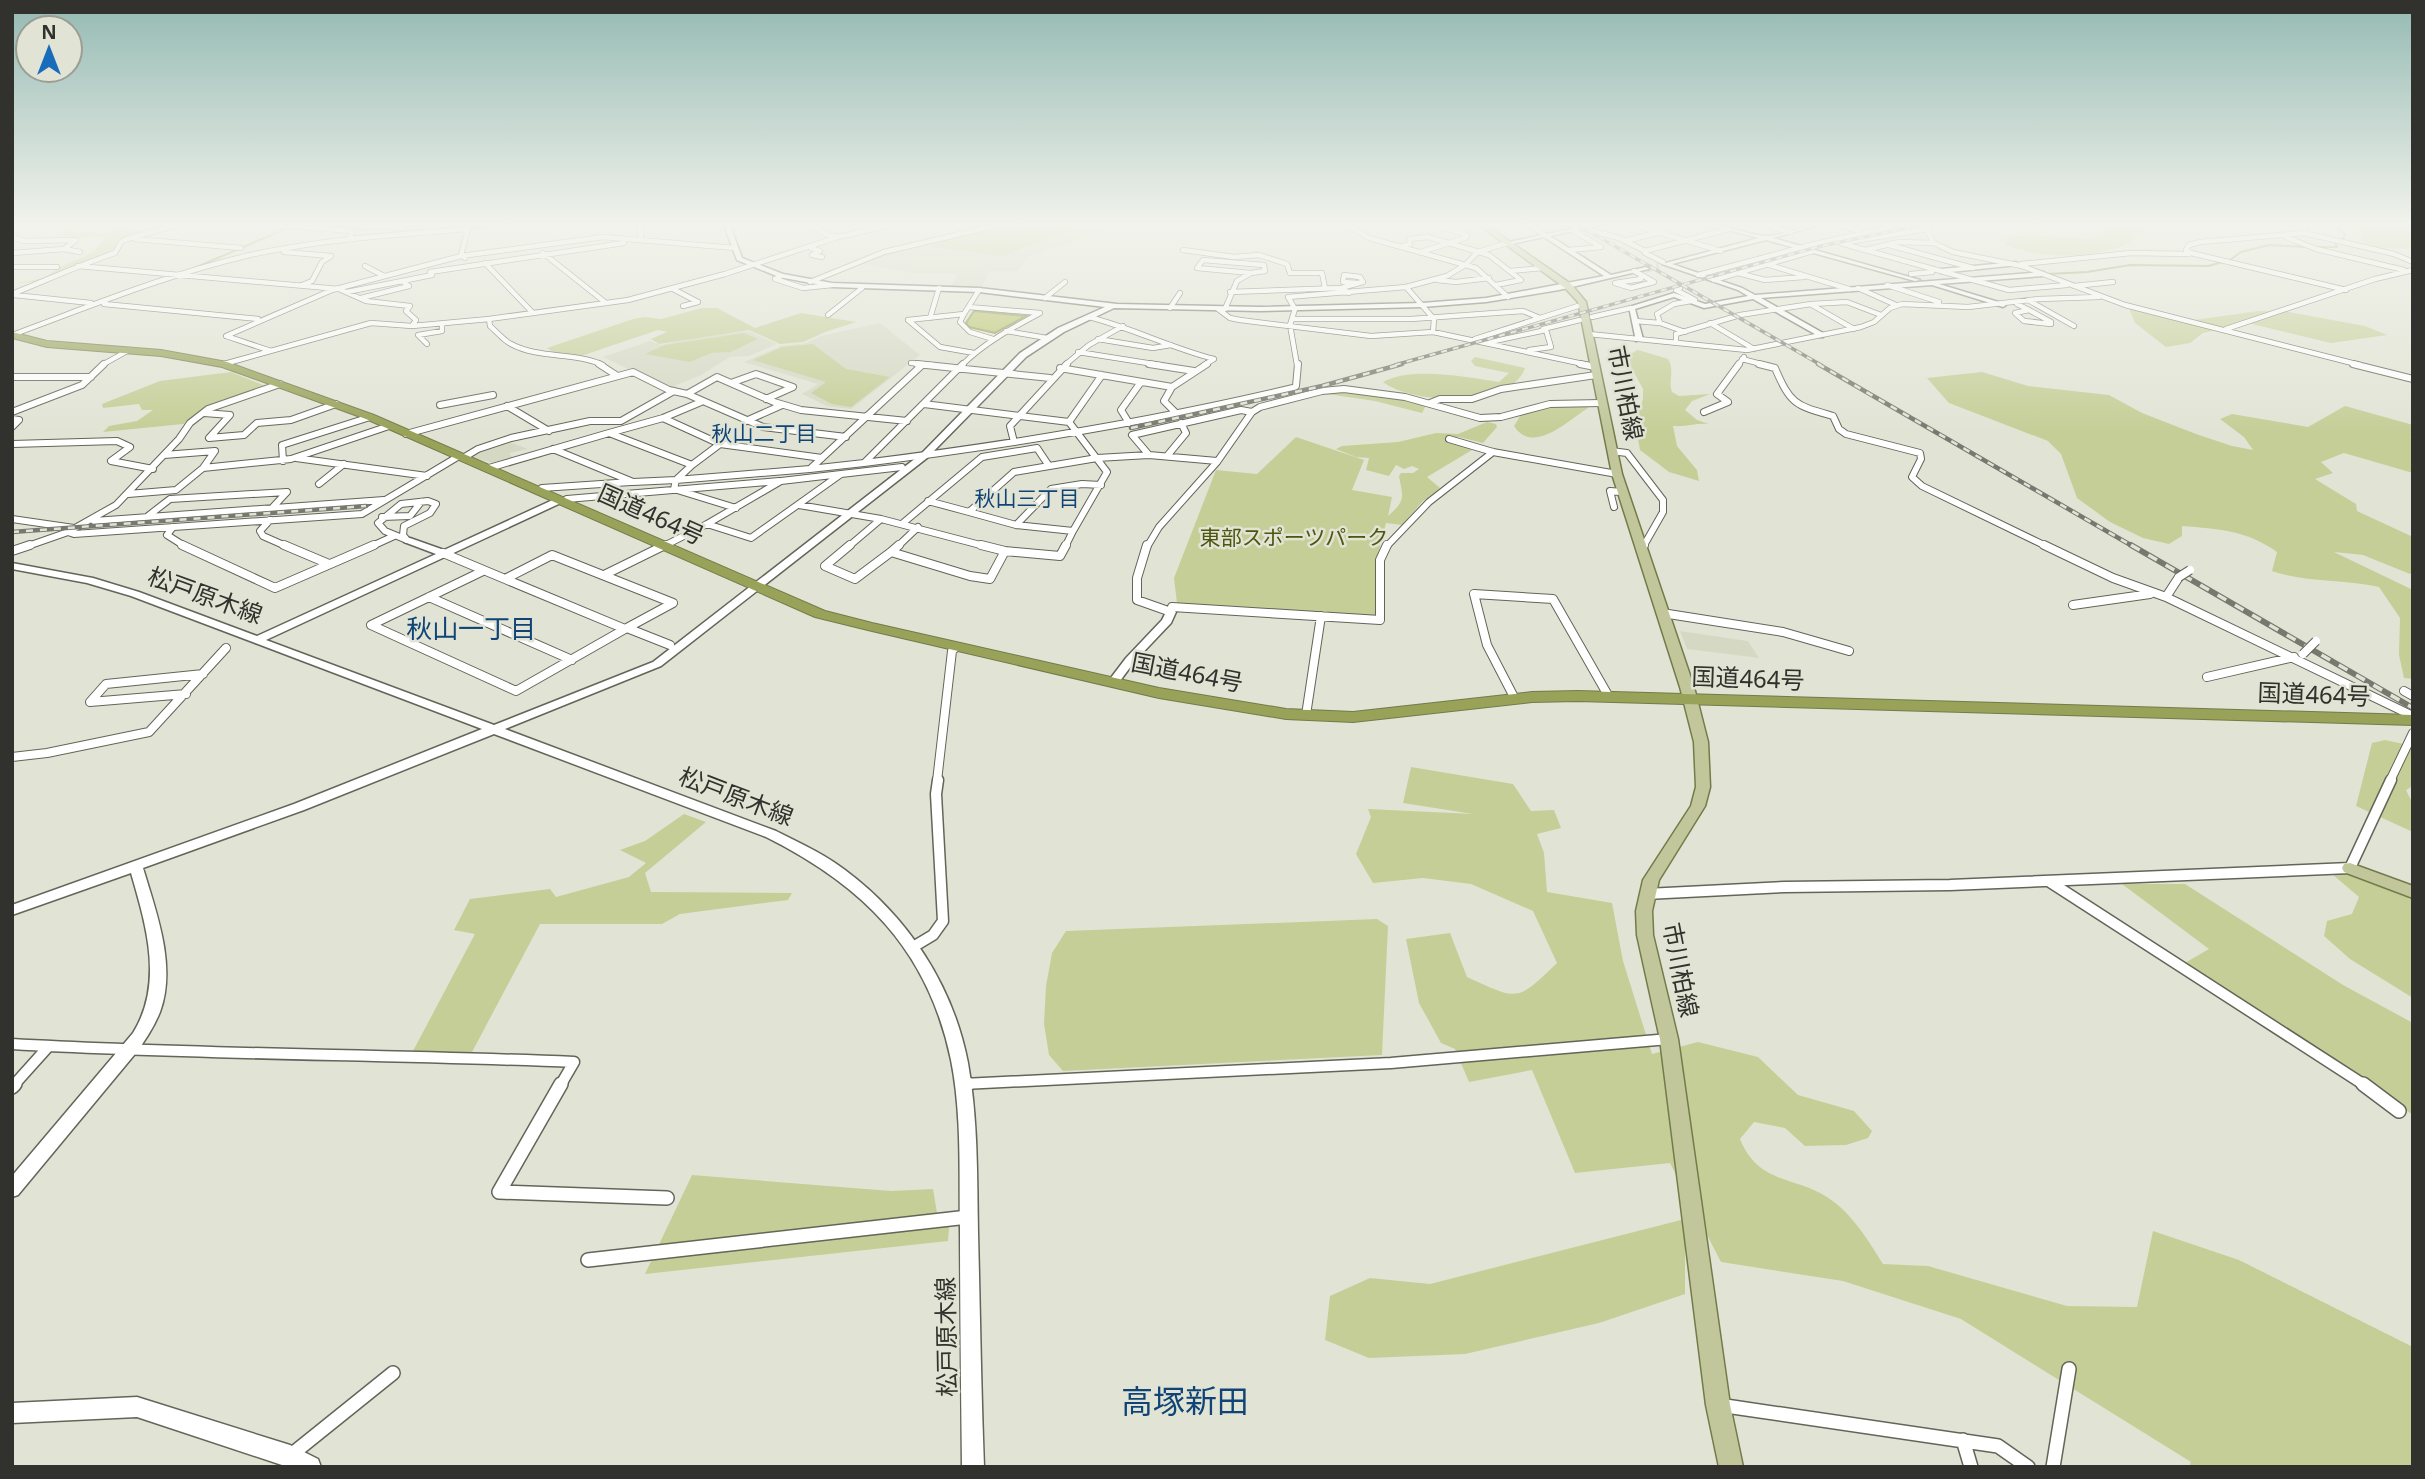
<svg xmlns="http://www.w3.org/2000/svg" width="2425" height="1479" font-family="'Noto Sans','Noto Sans JP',sans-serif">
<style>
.built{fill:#d5d9c4}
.green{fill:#c5ce97}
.water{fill:#b6c263;stroke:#8e9753;stroke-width:2}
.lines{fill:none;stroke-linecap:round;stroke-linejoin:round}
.stream{stroke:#8e9753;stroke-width:2}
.river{fill:#b6c263;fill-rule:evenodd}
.secondary-tunnel{stroke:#bec0b3;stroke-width:7;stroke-dasharray:7 3.5;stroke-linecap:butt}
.street-far4-casing{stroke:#626558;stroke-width:6}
.street-far3-casing{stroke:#626558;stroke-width:8}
.street-far2-casing{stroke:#626558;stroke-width:10}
.street-far1-casing{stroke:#626558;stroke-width:13}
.street-casing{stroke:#626558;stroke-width:16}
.secondary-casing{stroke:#626558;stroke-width:3}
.primary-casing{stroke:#747b4a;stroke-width:3}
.highway-casing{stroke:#747b4a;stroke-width:2}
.street-far4{stroke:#fff;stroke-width:4.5}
.street-far3{stroke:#fff;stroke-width:6}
.street-far2{stroke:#fff;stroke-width:8}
.street-far1{stroke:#fff;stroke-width:10}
.street{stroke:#fff;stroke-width:13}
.secondary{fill:#fff;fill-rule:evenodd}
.primary{fill:#c1c79b;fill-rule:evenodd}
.highway{fill:#98a259;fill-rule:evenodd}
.rail-far2-casing{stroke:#777970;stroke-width:3.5}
.rail-far1-casing{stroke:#777970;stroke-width:4.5}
.rail-casing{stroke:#777970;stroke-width:6}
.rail-far2{stroke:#e1e4d5;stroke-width:2;stroke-dasharray:6;stroke-linecap:butt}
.rail-far1{stroke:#e1e4d5;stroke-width:2.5;stroke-dasharray:7;stroke-linecap:butt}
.rail{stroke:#e1e4d5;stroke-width:3.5;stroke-dasharray:10;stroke-linecap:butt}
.street-bridge-casing{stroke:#626558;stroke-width:10;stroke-linecap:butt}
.street-bridge{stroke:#fff;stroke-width:8}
.labels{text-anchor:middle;stroke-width:5;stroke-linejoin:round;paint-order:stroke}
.far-neighbourhood-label{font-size:21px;fill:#114476;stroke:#e1e4d5}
.far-park-label{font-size:21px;fill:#4e550d;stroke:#e1e4d5}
.street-label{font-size:24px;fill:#31322d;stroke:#e1e4d5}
.neighbourhood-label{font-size:26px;fill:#114476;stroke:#e1e4d5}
.near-neighbourhood-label{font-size:32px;fill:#114476;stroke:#e1e4d5}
</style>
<rect width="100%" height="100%" fill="#e1e4d5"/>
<path class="built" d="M1001,225H1092L1109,230L1027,257L1018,271H990L981,288L952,286L957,274L913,273L857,263L889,251Z
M880,323L920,355L851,409L827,406L802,394L818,384L744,362L781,346L806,343L821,336Z
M748,331L777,344L750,356L730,357L701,375L669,388L603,357L650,341L661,345L707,335Z
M507,441L528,449L509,453L514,459L497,464L470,457Z
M1680,631L1748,641L1759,658L1687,649Z"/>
<path class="green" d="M128,225H144L132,227L128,230L148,232L121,240L117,243L114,252L64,269L48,280L12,284L44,278L60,267L94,252L106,236L73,238L55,235L67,231L104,233Z
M1008,225H1087L1003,256L931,247L934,242Z
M2088,225H2153C2149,227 2142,230 2139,233C2134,238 2133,241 2127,244C2091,259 2040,259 2006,245L2008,237L2026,235L2091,239L2105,231L2100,227Z
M2349,225H2413V249L2378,248L2361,240L2364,234Z
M702,308H717L755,328L801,313L856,322L825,332L803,342L780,344L749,330L659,344L651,339L667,332L658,330L572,359L561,357L547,348L633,319L645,317L661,319Z
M2129,308L2187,321L2259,311L2289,312L2365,326L2387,335L2331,343L2248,323L2203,333L2190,343L2166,347L2135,323Z
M744,333L758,339L730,352L711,353L690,362L645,354L665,345Z
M813,344L846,369L890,377L851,407L832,404L811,393L826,382L753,360L782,347Z
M1638,350L1668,359C1675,369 1668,380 1672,392L1679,396L1710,394L1692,401L1685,410L1697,420L1709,424C1696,423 1685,427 1673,426L1677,446L1697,470L1699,481L1669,472L1640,450L1635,423L1643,399V389L1630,365V354Z
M1475,357L1525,368C1511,409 1411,404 1383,382C1411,366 1467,377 1499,382L1509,373L1475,366L1471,361Z
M231,372L268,387L222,400L183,424L103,432L109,426L137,421L153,410H142L139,404L103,408L102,404L160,381Z
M1982,372L2028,386L2109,395L2142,413L2196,434L2232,446L2253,450L2244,437L2220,419L2232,414L2308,427L2345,406L2413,425V436L2410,437L2413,440V473L2344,453L2321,462L2333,473L2315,479L2356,504L2357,511L2413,537V572L2410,574L2363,555L2334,552L2413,590V679L2404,678L2399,655L2400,618L2379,587C2344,579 2306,583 2272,571L2277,552C2246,530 2219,529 2182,526V536L2169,544L2143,538L2110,522L2077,498L2061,454L2048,441L1949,403L1927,378Z
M1353,390L1382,394L1426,405L1422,413L1375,401L1320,393Z
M1584,404L1588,408C1570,419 1533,456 1514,426L1522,413L1538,408Z
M1487,422L1496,424L1497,427L1483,443L1459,437L1446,439L1472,450L1427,477L1440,488L1421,503L1402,525L1386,523L1377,558L1378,615L1371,618L1177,603L1174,578L1216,470L1257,474L1296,437L1364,460L1352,490L1392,497L1388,516C1406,500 1403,498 1399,476L1401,473H1413L1419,469L1412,466L1404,469L1396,465L1389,476L1366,470L1369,458L1356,457L1336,449L1342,446L1398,442L1436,433L1458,434Z
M2385,740L2413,746V786L2406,790L2413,804V832L2356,806L2372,743Z
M1411,767L1513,784L1531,811L1554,810L1561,828L1537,834L1544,853L1547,892L1612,903L1623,961L1652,1054L1698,1042L1758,1057L1798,1095L1854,1111L1872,1131L1868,1138L1846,1145L1805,1146L1785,1128L1754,1122L1740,1139C1758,1184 1796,1177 1827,1197C1852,1213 1868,1240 1883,1264L1928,1266L2067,1306L2137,1307L2153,1231L2239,1260L2413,1347V1467H2189L2191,1462L1961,1319L1843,1281L1721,1262L1670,1163L1575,1173L1532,1070L1469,1082L1455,1049L1441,1043L1419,1003L1406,939L1450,933L1467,977C1518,1000 1516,1003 1557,963L1533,911L1471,884L1423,878L1373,883L1356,854L1371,817L1368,809L1473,814L1403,803Z
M684,814L706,822L645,873L651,892L792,893L788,900L680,914L662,924H540L471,1054L413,1051L475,934L454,930L470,899L550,889L556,897L629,877L646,863L620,850L645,841Z
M2361,867L2378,876L2413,885V998L2350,959L2324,936L2327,921L2352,914L2359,897L2332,874H2348Z
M2122,884H2185L2343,985L2413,1023V1115L2285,1027L2183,964L2209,949Z
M1377,919L1388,926L1382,1055L1063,1071L1049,1055L1044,1024L1046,986L1052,953L1066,931Z
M692,1175L891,1191L933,1189L937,1213L950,1215L948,1241L645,1274Z
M1685,1219V1294L1599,1323L1465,1354L1369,1358L1325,1340L1330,1296L1370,1278L1430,1284Z"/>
<path class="water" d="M974,311L1026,316L995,333L969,327L966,323Z"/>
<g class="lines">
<path class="stream" d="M2315,247H2337L2335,243L2344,238L2345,234L2338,228L2343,225
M192,269L290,227
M2047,274L2087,272L2130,265L2208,266L2230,260L2241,252L2269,245L2307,247"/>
<path class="river" d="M312,225H349L371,229L366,232L317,228Z
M467,225H501L496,228L349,241L344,238L349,235Z"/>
<path class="secondary-tunnel" d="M1646,269L1659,266"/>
<g class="street-far4-casing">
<path id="street-far4" d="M275,225L352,231L350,237
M353,225L404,228
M640,225L641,239
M811,225L827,235L838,237
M1347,225L1369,238L1476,268L1508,297
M1530,225L1546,236
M1570,225L1619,238L1645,251L1729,229
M1634,225L1721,251
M1763,225L1791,232
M1838,225L1860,231
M1929,225L1928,233L1934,243L1953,252L2022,266L2125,305L2360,365
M2305,225L2304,233L2394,254L2413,262
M12,237L24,241L76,240L64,249
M2286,237L2316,249L2404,270
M135,239L241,248
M1625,241L1657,233
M1934,243L1899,242L1865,250L2009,290L2067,285
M1889,245L1973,268
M1402,246L1410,244L1409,239L1428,237L1489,255L1521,280L1496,285
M1806,246L1900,225
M811,248L820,251L812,255L822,257
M1183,250L1234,257L1259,255L1287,264L1290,273H1322L1325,288
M1569,250L1601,247L1574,231
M1865,250L1841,243L1928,229
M284,252L331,256L322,262L312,281L302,285
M1421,252L1465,238L1467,235L1435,225
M12,253L64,249L80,252
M543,253L606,303
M1645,253L1663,262
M2191,253L2346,290
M465,258L461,255L469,225
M1203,260L1264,265L1265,271L1251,273L1197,268Z
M485,263L533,313
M1766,264L1849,289
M2021,264L2131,253L2188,254L2191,253L2186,250L2189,245L2200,242L2304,233
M78,266L339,289L366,301L410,306L406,311L416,320L412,326
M365,266L384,276
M12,267H57
M1510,271L1542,268
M1634,271L1640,274
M1738,273L1765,280L1804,277
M1640,274L1654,282L1631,288L1615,283L1641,279Z
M1911,274L1932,272
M1698,275L1803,247
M781,276L775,279L803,288L832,285
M1437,280L1456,282L1489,278
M1714,280L1813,251
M810,282L884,252L998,225
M1887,285L1939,302
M2074,286L2113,282
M1406,287L1434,319L1433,332
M1341,288L1363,282L1360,277L1344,275L1343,282L1358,283
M1680,288L1676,290L1695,300
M1858,288L1896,305
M673,289L698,302L683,306
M347,292L432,275L430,272L624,243
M1230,292L1341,288L1349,293
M12,294C47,280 79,265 115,253L121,242L127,239L176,225
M14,295L91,303
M361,298L409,286L402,281
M1045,298L1065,282
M2028,300L2074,326
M104,304L258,319
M2017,304L2029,310
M1812,305L1854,329
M1170,308L1180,293
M1218,309L1230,318L1240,320L1371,336L1433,332L1588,365
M1225,309L1237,281L1251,273
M2029,310L2051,322V324L2024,321L2015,313Z
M964,314L960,322L970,332L993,339
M828,315L862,288
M1089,317C1132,328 1171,348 1214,359
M1592,317L1631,308
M930,318L939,288
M1540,318L1578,306
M489,319L490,326C497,332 503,340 511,344C539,359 574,352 603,365
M1292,319H1411L1523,311L1540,318L1475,339
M908,320L964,314L979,290
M908,320L940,347L974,353
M1635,321L1660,323
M1710,323L1754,349
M1543,329L1580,320
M2226,329L2375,279L2413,270
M1006,331L1047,338
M1685,332L1660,323L1657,314L1674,304L1691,301
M1589,334L1747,350L1861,327L1874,322L1890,308L1902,304L1968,307L2039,299L2099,297
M12,335C91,306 168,274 250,255C322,239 395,235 468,229
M226,336L332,290L461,256L603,237L735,248
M226,336L271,351
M1098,339L1153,348L1171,345
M1490,342L1546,330L1551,347L1529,350
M1676,343V334L1740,315L1811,304L1847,302L1881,315
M427,344L418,335L442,331V323
M1078,352L1160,365
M1742,359L1765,365
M911,363L933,365
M224,364L371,323L412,326L489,319L628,300L725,274L838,237L891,225
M102,365L129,350
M962,365C984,343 1012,328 1040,313L969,307
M1065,365L1089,345L1123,326
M1204,365L1214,359
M1297,365L1290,325L1295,309L1288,297L1406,287L1447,276L1465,265L1478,252L1507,243
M1738,365L1744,357"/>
</g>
<g class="street-far3-casing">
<path id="street-far3" d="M599,364L616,375
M917,364L1050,378
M1149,364L1194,371
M1580,364L1595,367
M1759,364L1775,368C1791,405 1795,405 1833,416L1839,429L1846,434L1920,453L1921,459L1912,477L1922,486L2048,547
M2353,364L2413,379
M921,366L810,469L864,463L963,364
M1060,368L1172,387
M12,377H91
M731,383L756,374L793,387L766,399
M687,394L717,377L774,402L801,410L907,421
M701,402L663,418L609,433L692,465L676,480L810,469
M1430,403L1440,399H1472L1501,389L1596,375
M924,404L1069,422
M440,405L493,395
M507,406L549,431
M12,412L82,385L104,364
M1704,412L1728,402L1717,394L1739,364
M204,413L230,415L209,438L244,435L257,423L291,420L336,404
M1177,414L1164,401L1172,387L1207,364
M663,418L720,444L822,458
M12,419L19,420L12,427
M746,421L782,405
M1129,423L1121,410L1141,382
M406,434L633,372L669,390L687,394L763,427L846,437
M1449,439L1493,452L1617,474
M1014,442L1010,426L1067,364
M12,444L117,441L130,447L111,461L153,469
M553,449L633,482L676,480L674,489L736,508
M1611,451L1627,453L1663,500V512L1643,547
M164,455L215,451L203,468
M1149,455L1217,461
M1167,456L1186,433L1181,423
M296,458L427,476
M463,458L478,449L511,438L590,421H621L674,391
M283,461L282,445L370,417
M864,463C1008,445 1151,422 1293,388L1296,386L1298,364
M692,465L720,444
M489,468L609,433
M841,474L902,467
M841,474L751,538L707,524L781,481Z
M319,484L344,464
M542,488L631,482
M128,494L176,490L203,468L291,459L389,426
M567,499L779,481
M428,501L436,504L430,513L404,526L403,535L407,540L385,531L378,523L401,504Z
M928,501L969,512
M799,505L881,519
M1614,507L1610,491L1623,492
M148,516L170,499L287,492L272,508
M382,517L410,516L421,502
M12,519L74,528
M270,520L260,531L263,536L288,547
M94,521L384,500
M903,523L982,457L1037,448L1049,466
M1016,525L1051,489L1082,484L1101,485
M173,527L167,535L186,547
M1073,531L1107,472L1069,422L1102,375
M68,532L74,534L362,514L459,456
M25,547L68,532L116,505L179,439L190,423L208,409L280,384
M370,547L394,536
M662,547L707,524
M848,547L881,519L988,547
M897,547L918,527
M1065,547L1073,531L1016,525L969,512L1014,472L1097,458L1149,455L1132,435L1241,410L1252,412
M1147,547L1159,527L1217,462L1252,412L1260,407L1322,391L1344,389L1405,397L1480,418L1501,417L1550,404L1601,403
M1386,547L1429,502L1493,452"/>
</g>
<g class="street-far2-casing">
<path id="street-far2" d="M182,545L275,588L374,545
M284,545L329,564
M850,545L825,566L855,579L891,552L970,576L990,579L1005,551
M981,545L1005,551
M1147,545L1137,578V600L1171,612L1172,607L1380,620V560L1387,545
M2044,545L2113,578L2166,597
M1641,550L1644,545
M12,551L30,545
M1005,551L1060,556L1066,545
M891,552L899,545
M443,553L505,579
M552,555L673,603L625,629L505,579Z
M483,571L371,625L516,691L625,629
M604,575L665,545
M2179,577L2166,597L2413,716
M429,597L572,660
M2073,605L2150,594
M1662,613L1783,632L1849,651
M627,628L670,645
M2207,677L2294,657
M2404,691L2413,696
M186,694L90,702L106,684L203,674
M1515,699L1487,645L1474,594L1553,599L1609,697
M1306,715L1321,616
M12,757L47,753L149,732L226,648
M937,781L952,651L956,647
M2390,781L2413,733"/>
</g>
<g class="street-far1-casing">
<path id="street-far1" d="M2050,882L2366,1086
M1646,894L1785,887L1950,885L2350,868L2391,780
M913,947L933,935L943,921L936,794L938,780
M12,1044C199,1055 387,1054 574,1062L560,1086
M963,1084L1391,1063L1669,1039
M13,1086L48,1047"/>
</g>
<g class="street-casing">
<path id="street" d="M561,1084L499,1192L667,1198
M963,1084H968
M2363,1084L2399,1111
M12,1087L15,1084
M588,1260L968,1217
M1719,1405L1998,1446L2028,1467
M1963,1440L1971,1467
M291,1455L393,1373
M2053,1467L2069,1369"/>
</g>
<g class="secondary-casing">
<path id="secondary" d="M724,225H730L742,258L783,274L832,283L979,288L1117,304L1260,307L1422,303L1486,298L1604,276L1544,237L1507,245L1504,243L1590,225H1601L1550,236L1611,275L1646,267L1649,269L1559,290L1486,302L1422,307L1260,311L1114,308L1064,332L1026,357L927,458L661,666L505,729L776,831C800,843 824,854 845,870C908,917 953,985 968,1063C978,1119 977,1176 978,1233C980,1311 981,1389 984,1467H962C961,1387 960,1308 960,1229C959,1173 962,1115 951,1060C928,950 864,886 766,837L494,734L304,810L143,868C156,912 177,966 160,1012C154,1027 145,1041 135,1054L18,1195L12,1197V1176L133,1033C164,983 146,925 131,873L12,915V905L294,804L482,729L131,596L87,583L12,569V563L93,578L139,592L257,636L436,554L404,542V538H410L444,550L557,498H563V502L266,640L494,725L653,662L921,454L1020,353L1058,328L1105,307L979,292L832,287L779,277L737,260Z
M1708,225C1727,224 1745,234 1764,236C1781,237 1801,225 1820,225L1773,238L1920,280L1915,281L1766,240L1672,264L1742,288L1755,295L2043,272L2046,274L2043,276L1939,284L2005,304L2006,305L2003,307L1932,285L1761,298L1823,333V337H1820L1753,299L1704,308L1674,297L1635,309L1643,339L1636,341L1629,307L1674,293L1705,304L1748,296L1738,290L1662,264L1759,238Z
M2016,262L2018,265L1941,273L1938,271L1941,269Z
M1171,609L1176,612L1171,623L1134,662L1117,685H1109L1107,683L1126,658L1162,620L1167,610Z
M137,1397L290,1445L318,1459L321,1467H288L137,1417L12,1423V1403Z"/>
</g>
<g class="primary-casing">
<path id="primary" d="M1479,225H1486L1571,284L1586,302L1622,474L1694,687L1708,742L1710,787L1705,806L1659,880L1652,911L1653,935L1678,1039L1730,1405L1743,1467H1719L1706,1405L1660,1039L1637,935L1636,911L1643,880L1691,806L1696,787L1694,742L1680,687L1612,474L1578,302L1565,288Z
M2350,863L2413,886V898L2344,872L2342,868L2344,864Z"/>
</g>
<g class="highway-casing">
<path id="highway" d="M12,332L47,341L161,350L227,362L374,415L825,611L872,623L1159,688L1286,709L1353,712L1532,692L1578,691L2413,715V725L1578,701L1532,702L1353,722L1286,719L1159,698L872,631L815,617L366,419L222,367L161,356L47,347L12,338Z"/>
</g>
<use href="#street-far4" class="street-far4"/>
<use href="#street-far3" class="street-far3"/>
<use href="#street-far2" class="street-far2"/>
<use href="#street-far1" class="street-far1"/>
<use href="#street" class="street"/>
<use href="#secondary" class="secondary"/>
<use href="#primary" class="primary"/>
<use href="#highway" class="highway"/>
<g class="rail-far2-casing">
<path id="rail-far2" d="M1578,225L1821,365
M1395,365L1821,246L1922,225"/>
</g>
<g class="rail-far1-casing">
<path id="rail-far1" d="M1818,364L2134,547
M1131,428L1322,386L1402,364
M12,532L366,506"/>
</g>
<g class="rail-casing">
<path id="rail" d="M2131,545L2413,708"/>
</g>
<use href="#rail-far2" class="rail-far2"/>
<use href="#rail-far1" class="rail-far1"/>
<use href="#rail" class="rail"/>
<g class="street-bridge-casing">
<path id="street-bridge" d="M2179,577L2190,570
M2303,654L2316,641"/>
</g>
<use href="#street-bridge" class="street-bridge"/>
</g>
<linearGradient id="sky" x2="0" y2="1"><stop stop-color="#94bab3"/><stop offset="0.52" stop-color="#f2f3ec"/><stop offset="1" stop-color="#f2f3ec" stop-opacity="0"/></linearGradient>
<rect width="2425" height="432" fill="url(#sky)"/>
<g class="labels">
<g class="far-neighbourhood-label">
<text x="764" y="441">秋山二丁目</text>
<text x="1027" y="506">秋山三丁目</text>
</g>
<g class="far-park-label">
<text x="1294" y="545">東部スポーツパーク</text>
</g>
<g class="street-label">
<text transform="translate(1625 393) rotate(79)" y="8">市川柏線</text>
<text transform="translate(651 515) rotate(24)" y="8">国道464号</text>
<text transform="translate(205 596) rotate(20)" y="8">松戸原木線</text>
<text transform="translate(1187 673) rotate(11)" y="8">国道464号</text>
<text transform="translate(1748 679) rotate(2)" y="8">国道464号</text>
<text transform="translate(2314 695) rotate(2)" y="8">国道464号</text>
<text transform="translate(736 797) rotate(21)" y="8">松戸原木線</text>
<text transform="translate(1680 970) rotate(79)" y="8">市川柏線</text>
<text transform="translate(947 1337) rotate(-91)" y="8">松戸原木線</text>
</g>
<g class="neighbourhood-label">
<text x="471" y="638">秋山一丁目</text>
</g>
<g class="near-neighbourhood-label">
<text x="1185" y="1413">高塚新田</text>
</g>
</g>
<rect width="2425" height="1479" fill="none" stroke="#31322d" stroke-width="28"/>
<g transform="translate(49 49)"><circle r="33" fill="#e1e4d5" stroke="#9b9d92" stroke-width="2"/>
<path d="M0-5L12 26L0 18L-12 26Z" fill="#186cba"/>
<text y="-10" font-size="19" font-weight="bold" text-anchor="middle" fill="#31322d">N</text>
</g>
</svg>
